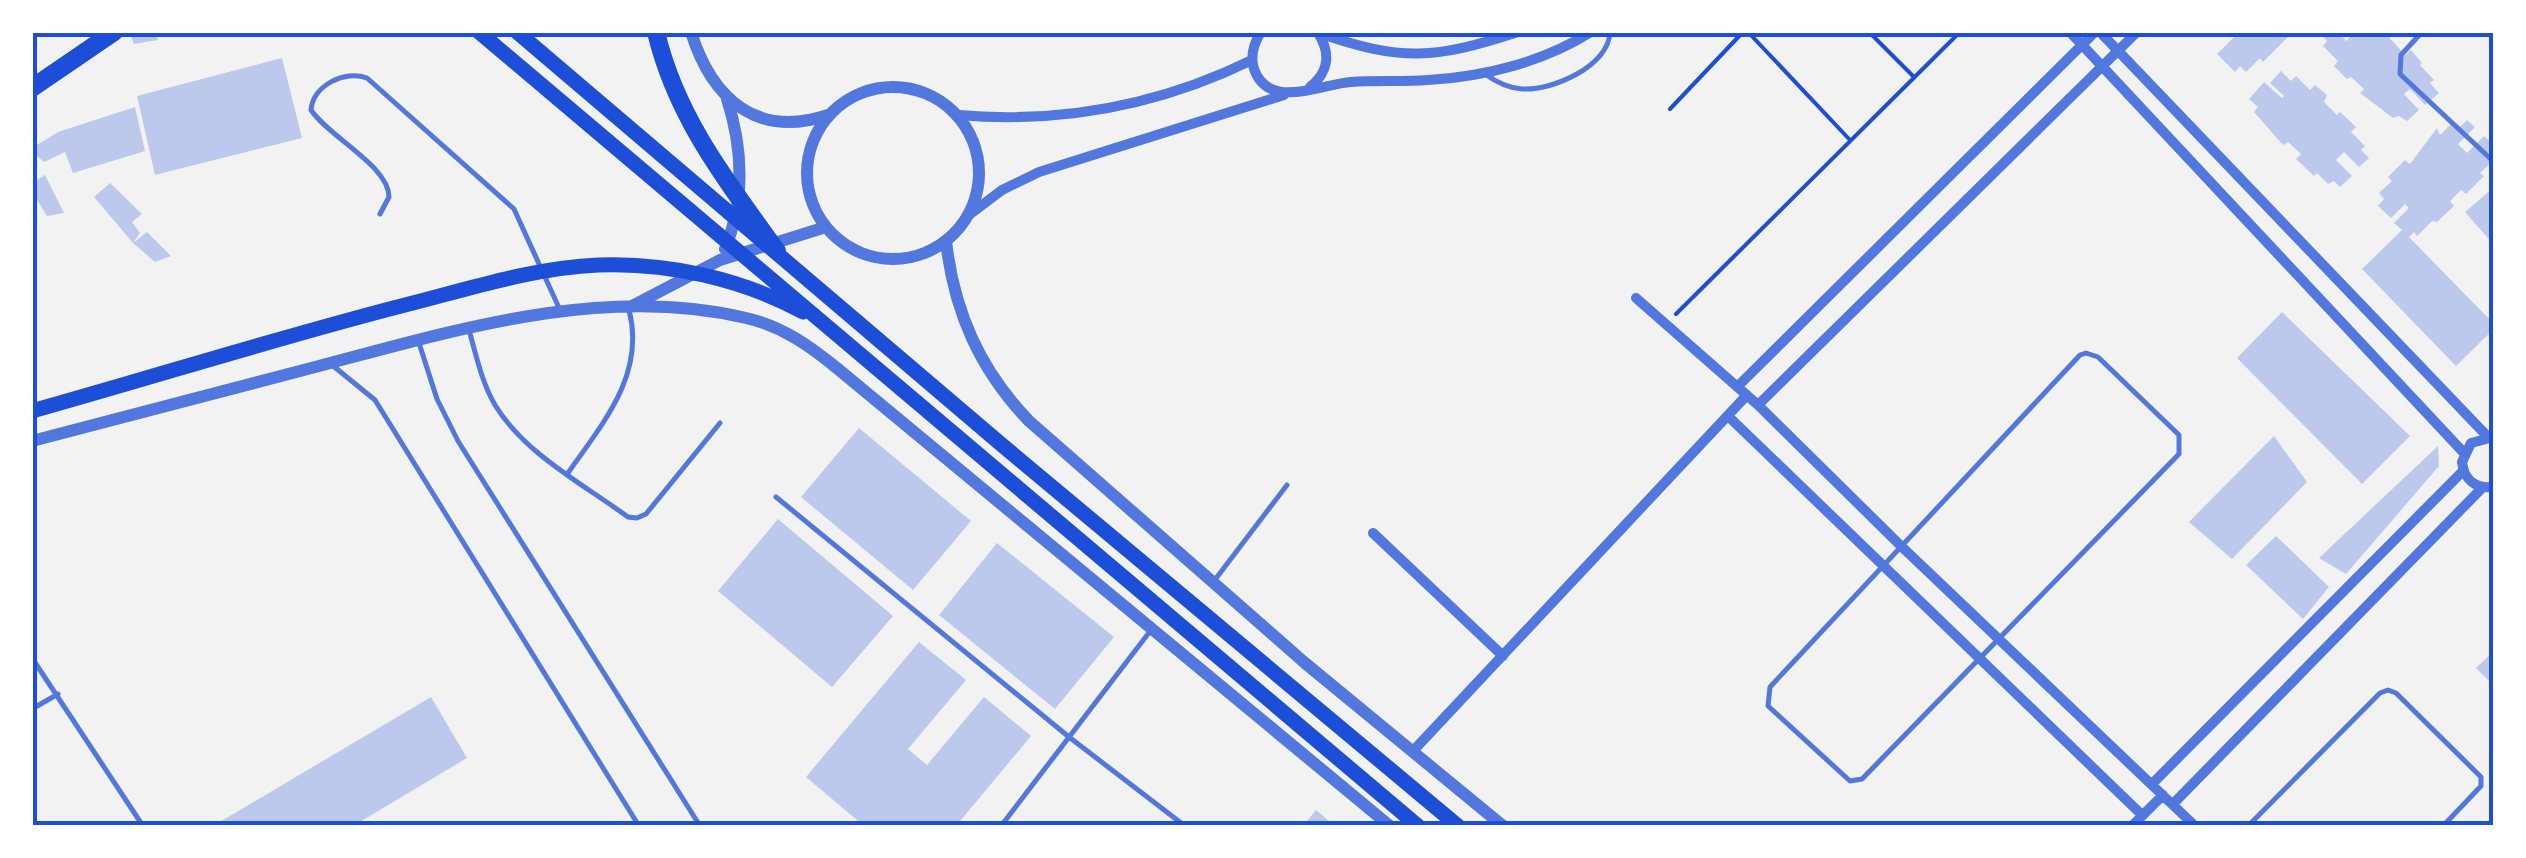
<svg xmlns="http://www.w3.org/2000/svg" width="2526" height="858" font-family="'Playfair Display',serif">
<style>
.building{fill:#bdc9ec}
.lines{fill:none;stroke-linecap:round;stroke-linejoin:round}
.path{stroke:#1d4ed8;stroke-width:4}
.service{stroke:#5277de;stroke-width:5}
.minor{stroke:#5277de;stroke-width:10}
.tertiary{stroke:#5277de;stroke-width:12}
.primary{stroke:#1d4ed8;stroke-width:15}
.motorway{stroke:#1d4ed8;stroke-width:18}
.neatline{fill:none;stroke:#1d4ed8;stroke-width:4}
</style>
<rect width="100%" height="100%" fill="#f2f2f2"/>
<path class="building" d="M129,32H156L158,40L134,44Z
M2230,32H2284L2288,37L2263,62L2260,58L2246,72L2240,66L2235,72L2217,54L2234,37Z
M2319,32H2338L2346,41L2356,32H2392L2388,36L2405,55L2411,50L2422,63L2420,65L2434,80L2430,83L2439,93L2425,105L2410,89L2404,94L2419,110L2407,121L2399,116L2393,118L2360,93L2364,89L2351,77L2347,79L2334,66L2338,61L2323,46L2327,41Z
M282,58L302,138L155,175L137,96Z
M2281,71L2291,81L2296,76L2310,90L2315,85L2327,95L2324,102L2337,115L2340,112L2356,127L2351,132L2365,146L2361,150L2369,158L2359,167L2344,152L2336,160L2352,176L2340,187L2334,181L2328,184L2317,173L2314,176L2296,159L2301,154L2288,142L2283,145L2254,112L2258,107L2249,99L2264,82L2282,98L2284,96L2270,83Z
M135,107L145,151L73,173L65,152L44,162L32,152V148L58,132Z
M2467,120L2475,127L2458,144L2467,153L2484,136L2494,145L2488,153L2494,160L2480,173L2484,176L2466,194L2461,190L2450,201L2454,206L2437,222L2432,221L2417,236L2414,232L2409,237L2494,324V329L2456,366L2362,269L2402,230L2394,223L2409,208L2405,204L2391,218L2378,206L2384,199L2379,193L2392,181L2388,177L2405,160L2410,164L2437,128L2440,135L2452,123L2458,129Z
M45,175L64,213L47,216L32,192V183Z
M110,183L142,214L132,222L140,233L133,243L94,197Z
M2494,187V245L2465,212Z
M147,232L171,256L155,262L133,243Z
M2282,312L2410,436L2362,484L2237,358Z
M859,428L971,521L913,590L801,497Z
M2274,436L2307,482L2232,559L2189,522Z
M2438,446L2439,466L2346,574L2319,558Z
M778,519L893,616L832,687L718,591Z
M2276,536L2329,587L2303,619L2246,565Z
M997,543L1114,637L1055,709L939,615Z
M919,642L966,680L908,749L927,765L984,697L1031,736L956,826H864L806,777Z
M2494,651V686L2476,668Z
M431,697L467,758L353,826H213Z
M1316,810L1335,826H1303Z"/>
<g class="lines">
<path class="path" d="M1748,32L1850,140
M1869,32L1913,76
M1670,109L1743,32
M1676,314L1960,32"/>
<path class="service" d="M2422,32L2401,55L2400,74L2494,162
M1485,74C1496,82 1508,88 1522,89C1552,91 1609,66 1610,32
M380,214L389,197C389,166 330,138 311,110C313,85 345,70 367,78L514,209L560,310
M469,330C476,355 482,383 495,405C525,454 583,484 628,517L637,518L646,514L720,423
M418,340L437,399L458,441L700,826
M2086,353L2098,357L2179,435V454L1862,779L1850,781L1768,706L1770,687L2080,355Z
M332,365L375,400L639,826
M568,473C602,424 646,375 629,310
M776,497L1069,737L1185,826
M1214,581L1287,485
M32,658L143,826
M32,709L58,694
M1001,826L1151,630
M2248,826L2380,693L2388,690L2396,693L2481,777V786L2443,826"/>
<path class="minor" d="M1261,32C1254,43 1250,56 1254,69C1269,111 1321,84 1351,82C1377,80 1403,82 1428,80C1484,77 1543,62 1591,32
M2070,32L2464,453
M2100,32L2488,437
M1319,33C1402,62 1435,59 1518,32
M1310,87C1329,72 1331,53 1318,33
M958,115C1062,124 1158,106 1252,60
M969,215L1002,190L1039,172L1284,95
M1636,298L1758,405L1901,546L2195,826
M1737,387L2095,32
M1758,405L2137,32
M1729,417L2142,815
M2490,438L2471,443L2462,462C2464,480 2476,489 2494,487
M1373,533L1503,656
M1413,751L1747,395
M2152,784L2463,471
M2173,804L2483,487
M2132,826L2163,795"/>
<path class="tertiary" d="M691,32C712,99 757,139 828,115
M807 173a86 86 0 1 1 172 0a86 86 0 1 1-172 0Z
M946,241C954,312 980,370 1029,421L1305,663L1503,826
M725,249C745,200 743,149 727,99
M630,307L720,260L826,227
M32,441C128,416 224,391 319,366C455,330 604,284 746,318C782,326 810,346 838,369L1390,826"/>
<path class="primary" d="M479,32L1418,826
M517,32L1002,445L1458,826
M32,411C157,376 280,337 405,305C469,289 532,268 598,265C667,262 742,279 803,312"/>
<path class="motorway" d="M656,32C676,117 727,182 777,251
M32,88L114,32"/>
</g>
<rect width="2526" height="858" fill="none" stroke="#ffffff" stroke-width="70"/>
<rect x="35" y="35" width="2456" height="788" class="neatline"/>
</svg>
